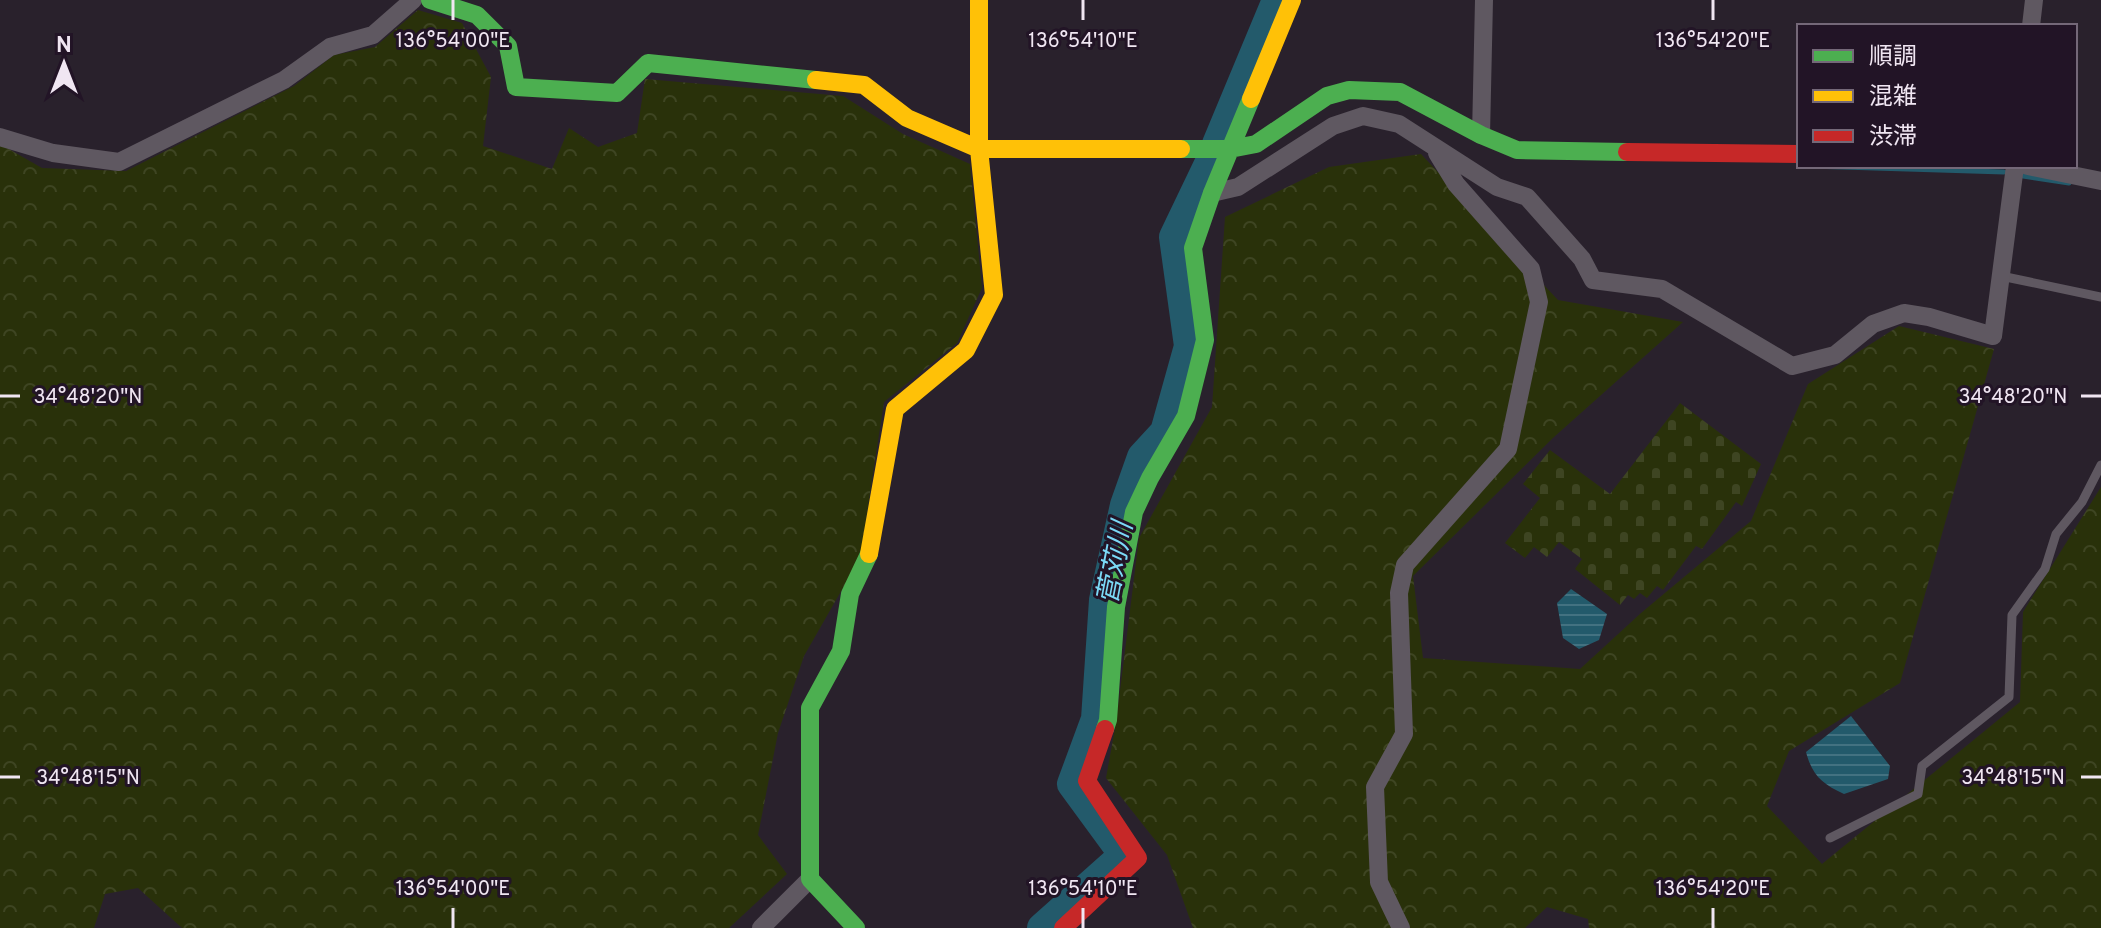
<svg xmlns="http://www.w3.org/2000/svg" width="2101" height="928" font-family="Overpass,'Noto Sans JP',sans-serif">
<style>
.forest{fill:url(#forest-crowns)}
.cemetery{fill:url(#cemetery-stones)}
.water{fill:url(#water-rules)}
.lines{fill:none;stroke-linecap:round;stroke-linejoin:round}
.stream{stroke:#235a6b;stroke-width:5}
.river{stroke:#235a6b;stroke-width:30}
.lane{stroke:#5f5861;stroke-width:9}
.street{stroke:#5f5861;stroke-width:18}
.fast{stroke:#4caf50;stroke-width:18}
.slow{stroke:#ffc107;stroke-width:18}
.jam{stroke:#c62828;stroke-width:18}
.ticks{fill:none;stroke:#f0e6f2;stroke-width:3}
.labels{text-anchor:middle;stroke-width:6;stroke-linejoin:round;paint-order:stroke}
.water-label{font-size:28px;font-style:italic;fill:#7bd9f6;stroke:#221426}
.ticks-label{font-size:20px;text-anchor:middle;fill:#f0e6f2;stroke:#221426;stroke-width:6;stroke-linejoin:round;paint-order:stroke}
</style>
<defs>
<pattern id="forest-crowns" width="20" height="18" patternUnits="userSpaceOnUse" patternTransform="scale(2)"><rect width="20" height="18" fill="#29310a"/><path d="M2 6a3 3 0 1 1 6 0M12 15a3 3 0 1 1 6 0" fill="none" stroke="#3e4522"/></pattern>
<pattern id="cemetery-stones" width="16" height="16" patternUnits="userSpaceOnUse" patternTransform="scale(2)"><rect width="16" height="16" fill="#29310a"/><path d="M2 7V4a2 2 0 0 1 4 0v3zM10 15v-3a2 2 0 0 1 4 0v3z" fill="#3e4522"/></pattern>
<pattern id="water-rules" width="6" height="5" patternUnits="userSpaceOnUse" patternTransform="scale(2)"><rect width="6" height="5" fill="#235a6b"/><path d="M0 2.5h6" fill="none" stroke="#437281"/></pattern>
</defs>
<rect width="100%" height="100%" fill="#29212c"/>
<path class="forest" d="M418,10L462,23L491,77L483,146L552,169L569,128L598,147L637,133L645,79L843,96L903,134L970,164L982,288L957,343L884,402L860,558L804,656L778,733L758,835L787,874L729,928H182L138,888L105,894L94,928H0V144L42,168L126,171L294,86L334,55L375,47Z
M1421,154L1558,300L1683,322L1554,437L1413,576L1423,658L1580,669L1641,613L1751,521L1808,384L1899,326L1994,349L1900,683L1789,751L1767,806L1822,864L2020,702L2023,612L2101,487V928H1589L1588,919L1547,907L1525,928H1193L1167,855L1106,778L1116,723L1139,538L1212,407L1225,217L1329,167Z"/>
<path class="cemetery" d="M1680,403L1761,464L1742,506L1736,502L1702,549L1696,546L1663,590L1657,586L1647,598L1640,593L1634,599L1628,595L1620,605L1575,569L1582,559L1559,542L1547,557L1534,547L1525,558L1505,543L1540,498L1523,484L1550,450L1610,494Z"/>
<path class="water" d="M1571,589L1607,614L1599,640L1579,649L1563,638L1557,603Z
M1851,716L1890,766L1888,779L1844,794C1822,784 1812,775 1806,752Z"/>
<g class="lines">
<path class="stream" d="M1810,166L2004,172
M2023,176L2069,183"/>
<path class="river" d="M1217,144L1277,0
M1042,928L1124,855L1072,784L1096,719L1104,600L1125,505L1142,457L1165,432L1189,346L1174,237L1209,164"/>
<path class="lane" d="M2001,276L2101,297
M1830,838L1918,794L1922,766L2009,697L2012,615L2045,569L2056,534L2082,502L2101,465"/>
<path class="street" d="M2031,26L2034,0
M1481,135L1484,0
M0,137L53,153L119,162L284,80L330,47L373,35L413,0
M2028,166L2101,181
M1212,193L1238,187L1333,126L1363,116L1399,124L1497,187L1527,197L1582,259L1593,280L1662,289L1792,366L1835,355L1873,324L1904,313L1929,317L1993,336L2015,166
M761,928L810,879
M1401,928L1379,882L1375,787L1404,734L1399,593L1405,565L1508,449L1539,302L1531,269L1456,184L1437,153"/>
<path class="fast" d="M430,0L477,15L508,46L516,87L617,93L648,63L816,80
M1181,149H1230L1256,144L1327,96L1349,90L1400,92L1481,135L1517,150L1627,152
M1105,729L1108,720L1116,607L1134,512L1150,478L1186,416L1205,340L1193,248L1212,193L1251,99
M856,928L810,879V708L841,651L850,594L869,554"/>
<path class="slow" d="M816,80L864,85L907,118L979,149H1181
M1251,99L1292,0
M869,554L895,409L966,350L994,295L979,149V0"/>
<path class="jam" d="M1627,152L1799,154
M1063,928L1138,858L1087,781L1105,729"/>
</g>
<path class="ticks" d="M453,0V20M1083,0V20M1713,0V20M0,396H20M2081,396H2101M0,777H20M2081,777H2101M453,908V928M1083,908V928M1713,908V928"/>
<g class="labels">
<g class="water-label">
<text transform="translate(1114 563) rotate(-79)" y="10">菅苅川</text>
</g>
</g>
<g class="ticks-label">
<text x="453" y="47">136°54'00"E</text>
<text x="1083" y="47">136°54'10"E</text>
<text x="1713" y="47">136°54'20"E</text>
<text x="88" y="403">34°48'20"N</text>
<text x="2013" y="403">34°48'20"N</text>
<text x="88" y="784">34°48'15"N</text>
<text x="2013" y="784">34°48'15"N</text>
<text x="453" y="895">136°54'00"E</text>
<text x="1083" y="895">136°54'10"E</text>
<text x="1713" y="895">136°54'20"E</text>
</g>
<rect x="1797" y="24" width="280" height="144" fill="#221426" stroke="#746878" stroke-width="2"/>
<rect x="1813" y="50" width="40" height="12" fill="#4caf50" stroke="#746878" stroke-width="2"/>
<text x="1869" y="64" font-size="24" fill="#f0e6f2">順調</text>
<rect x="1813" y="90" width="40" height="12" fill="#ffc107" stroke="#746878" stroke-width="2"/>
<text x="1869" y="104" font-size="24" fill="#f0e6f2">混雑</text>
<rect x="1813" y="130" width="40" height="12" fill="#c62828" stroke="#746878" stroke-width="2"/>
<text x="1869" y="144" font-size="24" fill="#f0e6f2">渋滞</text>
<g transform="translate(64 64)" stroke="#221426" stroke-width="6" paint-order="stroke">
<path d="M0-6L14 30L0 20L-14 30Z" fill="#f0e6f2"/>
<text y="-12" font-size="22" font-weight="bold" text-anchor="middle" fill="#f0e6f2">N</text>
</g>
</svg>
